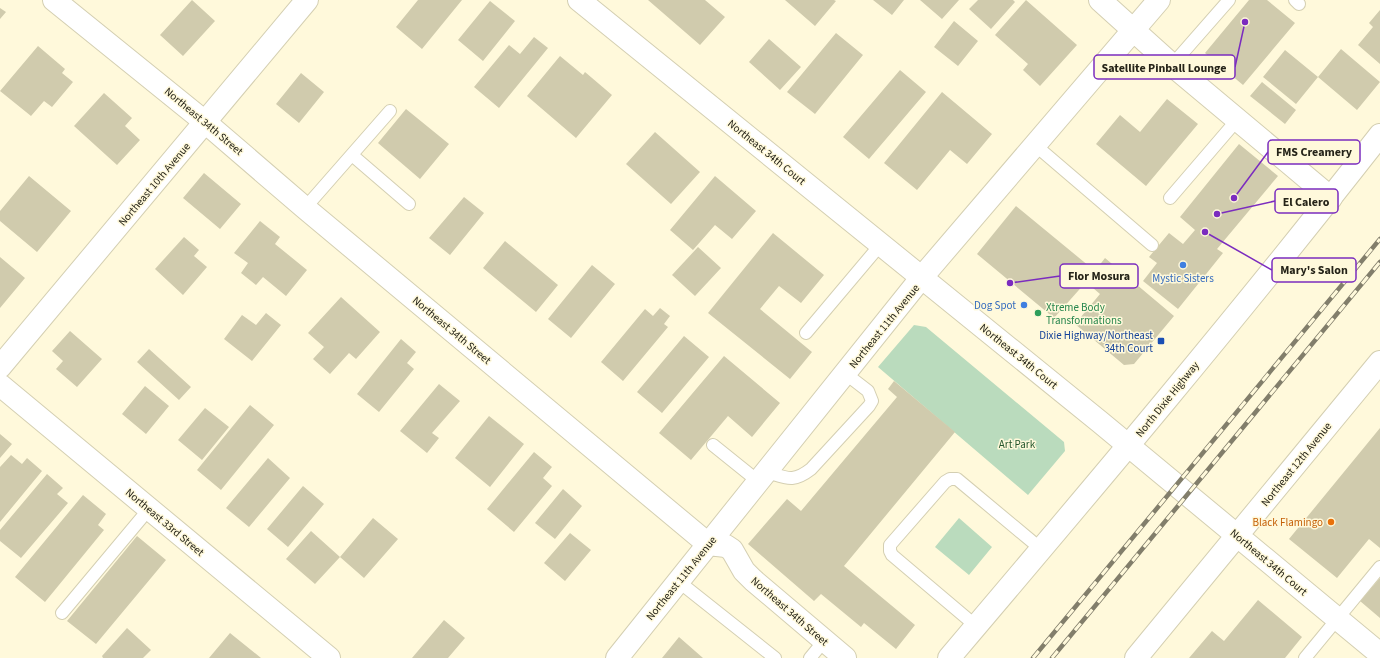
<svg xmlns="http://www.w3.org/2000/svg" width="1380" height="658" font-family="'Source Sans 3',sans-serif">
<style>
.green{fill:#badbbd}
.building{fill:#d0cbad}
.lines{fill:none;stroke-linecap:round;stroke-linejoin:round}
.service-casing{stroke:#d4cfb2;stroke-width:14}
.minor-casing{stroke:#d4cfb2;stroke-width:24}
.secondary-casing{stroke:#d4cfb2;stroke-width:24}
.service{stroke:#fff;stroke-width:12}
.minor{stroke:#fff;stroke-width:22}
.secondary{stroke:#fff;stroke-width:22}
.rail-casing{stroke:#827e6b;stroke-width:4.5}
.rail{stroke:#fff9db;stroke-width:3;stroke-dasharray:9;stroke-linecap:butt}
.shop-dot{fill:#3f7fe0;stroke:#fff9db;stroke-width:1.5}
.leisure-dot{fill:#2e9e5b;stroke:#fff9db;stroke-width:1.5}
.transit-dot{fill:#1a4fb4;stroke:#fff9db;stroke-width:1.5}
.food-dot{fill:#e8710a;stroke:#fff9db;stroke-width:1.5}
.labels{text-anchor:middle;stroke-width:3;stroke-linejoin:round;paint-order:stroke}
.street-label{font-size:11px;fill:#252318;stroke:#fff9db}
.shop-label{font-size:11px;fill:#366cbe;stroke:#fff9db}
.leisure-label{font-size:11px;fill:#27864d;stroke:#fff9db;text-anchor:start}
.transit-label{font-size:11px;fill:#164399;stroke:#fff9db;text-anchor:end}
.park-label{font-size:11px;fill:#24572d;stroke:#fff9db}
.food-label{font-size:11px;fill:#c56008;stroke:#fff9db;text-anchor:end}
.leader{fill:none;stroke:#7b2cbf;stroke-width:1.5}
.callout-dot{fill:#7b2cbf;stroke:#fff9db;stroke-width:1.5}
.callout{fill:#fff9db;stroke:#7b2cbf;stroke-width:1.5}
.callout-label{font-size:12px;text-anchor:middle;font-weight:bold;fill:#252318}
</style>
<rect width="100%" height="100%" fill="#fff9db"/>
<path class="green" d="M914,325L926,327L1064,442L1065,451L1028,495L878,367Z
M959,518L992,547L969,575L935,547Z"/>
<path class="building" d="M192,0L215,21L183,56L160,35Z
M418,0H462L422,49L396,27Z
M648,0H705L725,17L700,45Z
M785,0H834L836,1L815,26Z
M873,0H904L892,15Z
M920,0H959L942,19Z
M978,0H1013L1015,2L991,29L969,9Z
M1026,0L1077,45L1040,86L1023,70L1028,64L995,35Z
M1249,0H1267L1295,23L1243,85L1205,53Z
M490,1L515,21L483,61L458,40Z
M0,8L6,12L0,19Z
M1380,10V64L1358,45L1373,27L1369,23Z
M954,21L978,41L958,66L934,47Z
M836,33L863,55L815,114L787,92Z
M534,37L548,48L499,108L474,87L509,45L520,54Z
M769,39L801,67L780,90L749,62Z
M38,46L65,69L62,73L73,82L52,107L44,101L31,116L0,91Z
M1341,49L1380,82L1357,110L1318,77Z
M1285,50L1318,77L1296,104L1263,77Z
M560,56L583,75L585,72L612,95L576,138L527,96Z
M900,70L926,92L869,159L843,137Z
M301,73L324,92L299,123L276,104Z
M1262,82L1296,110L1285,124L1250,96Z
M942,92L992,134L967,164L950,150L917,190L884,163Z
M104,93L132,118L125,126L140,140L117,165L74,126Z
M1167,99L1198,124L1146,186L1096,144L1120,115L1140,132Z
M406,109L449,144L420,179L378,143Z
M655,132L700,172L671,204L626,164Z
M1239,144L1278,176L1217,249L1223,253L1178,309L1143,281L1157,263L1149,257L1169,233L1183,244L1195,230L1180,217Z
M204,173L241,204L220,229L183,198Z
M29,176L71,211L37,252L0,221V211Z
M715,176L756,211L732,239L715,225L693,250L670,230Z
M464,197L484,213L450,255L429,238Z
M1016,206L1095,271L1105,258L1174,316L1134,364L1124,365L1075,324L1100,294L1086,282L1054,318L977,254Z
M260,221L280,237L275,244L307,270L286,296L263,277L256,285L241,273L248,263L234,253Z
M773,233L824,275L801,303L779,286L760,309L812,352L790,379L708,313Z
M184,237L199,250L194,256L207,267L183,295L155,269Z
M505,241L558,285L536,312L483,268Z
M698,247L721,268L695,296L672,275Z
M0,257L25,278L0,308Z
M592,265L615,284L571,338L548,319Z
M341,297L380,332L356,359L349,353L330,374L313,359L324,347L308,333Z
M660,308L670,316L664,324L668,327L623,381L601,362L645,309L653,316Z
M266,313L281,325L252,361L224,339L242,315L256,325Z
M70,331L102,359L77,387L56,369L63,361L52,351Z
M684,336L709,357L662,413L637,392Z
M401,339L416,352L407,363L414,369L379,412L357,394Z
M149,349L191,387L179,400L137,362Z
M724,356L780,403L752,437L728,416L691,460L659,433Z
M894,381L955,432L844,566L915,625L896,649L864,623L861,627L821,594L814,601L748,544L787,499L801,511L897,397L888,389Z
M439,384L460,401L432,433L439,438L427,453L400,431Z
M145,386L169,406L146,434L122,414Z
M250,405L274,425L221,490L197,470Z
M205,408L229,427L202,460L178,440Z
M489,416L524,444L490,487L455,458Z
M1380,428V548L1369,539L1337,578L1289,539Z
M0,434L12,444L0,458Z
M534,452L552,467L543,478L552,486L514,532L487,509Z
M11,455L22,464L27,458L42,471L0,522V467Z
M268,458L290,478L249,527L226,508Z
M47,474L63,488L57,494L68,503L21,558L0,541V530Z
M303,486L324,504L288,547L267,529Z
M563,489L582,506L555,539L535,523Z
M83,495L106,514L98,525L104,530L45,602L15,577Z
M373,518L398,539L364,578L340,557Z
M311,531L340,557L315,584L286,559Z
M570,533L591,550L565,581L544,563Z
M137,536L166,560L96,644L67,621Z
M1380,578V618L1360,601Z
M1258,600L1302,637L1285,658H1189L1212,631L1224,641Z
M444,620L465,638L448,658H412Z
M127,628L151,650L143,658H103L102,656Z
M230,633L261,658H209Z
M679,637L703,658H662Z"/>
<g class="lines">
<g class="service-casing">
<path id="service" d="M1295,0L1299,4
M1172,65L1229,0
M1035,145L1152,245
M352,155L409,204
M1170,198L1237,120
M305,208L390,111
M806,333L881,244
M713,445L759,482
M767,472C787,478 793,483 811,469L869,406L872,401L868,391L846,374
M678,581L775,658
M62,613L149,509
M976,626L892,555L890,551V545L945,482L950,479H957L1041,549
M810,658L824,641
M1305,658L1380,567"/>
</g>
<g class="minor-casing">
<path id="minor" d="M54,0L205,122L305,208L708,544L726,546L732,550L744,571L753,580L845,658
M579,0L1100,422L1380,654
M1100,0L1172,65L1331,198
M0,367L307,0
M0,385L329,658
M617,658L922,277L1159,0
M1136,658L1380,362"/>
</g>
<g class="secondary-casing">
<path id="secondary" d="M949,658C1095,486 1241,313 1380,135"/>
</g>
<use href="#service" class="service"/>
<use href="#minor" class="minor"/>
<use href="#secondary" class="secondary"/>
<g class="rail-casing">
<path id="rail" d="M1033,658L1380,239
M1052,658L1380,262"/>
</g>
<use href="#rail" class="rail"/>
</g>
<g class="shop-dot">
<circle cx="1183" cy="265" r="4"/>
<circle cx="1024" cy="305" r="4"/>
</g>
<circle class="leisure-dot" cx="1038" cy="313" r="4"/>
<rect class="transit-dot" x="1157" y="337" width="8" height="8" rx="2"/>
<circle class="food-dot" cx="1331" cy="522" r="4"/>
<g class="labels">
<g class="street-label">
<text transform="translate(204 121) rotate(40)" y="4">Northeast 34th Street</text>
<text transform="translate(767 152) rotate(39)" y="4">Northeast 34th Court</text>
<text transform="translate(154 184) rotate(-50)" y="4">Northeast 10th Avenue</text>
<text transform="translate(884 326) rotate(-51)" y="4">Northeast 11th Avenue</text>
<text transform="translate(452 330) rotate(40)" y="4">Northeast 34th Street</text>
<text transform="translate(1019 356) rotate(39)" y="4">Northeast 34th Court</text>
<text transform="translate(1167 399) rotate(-51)" y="4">North Dixie Highway</text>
<text transform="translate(1296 464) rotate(-51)" y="4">Northeast 12th Avenue</text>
<text transform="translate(165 522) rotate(40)" y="4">Northeast 33rd Street</text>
<text transform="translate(1269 562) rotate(40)" y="4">Northeast 34th Court</text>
<text transform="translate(681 578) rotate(-51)" y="4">Northeast 11th Avenue</text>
<text transform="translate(790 611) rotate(41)" y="4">Northeast 34th Street</text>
</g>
<g class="shop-label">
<text x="1183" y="282">Mystic Sisters</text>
<text x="1016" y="309" text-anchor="end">Dog Spot</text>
</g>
<g class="leisure-label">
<text x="1046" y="311">Xtreme Body<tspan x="1046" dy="13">Transformations</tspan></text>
</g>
<g class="transit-label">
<text x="1153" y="339">Dixie Highway/Northeast<tspan x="1153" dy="13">34th Court</tspan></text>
</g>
<g class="park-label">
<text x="1017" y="448">Art Park</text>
</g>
<g class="food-label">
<text x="1323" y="526">Black Flamingo</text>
</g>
</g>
<path class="leader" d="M1245 22L1235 67M1234 198L1268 152M1217 214L1275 201M1205 232L1272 270M1010 283L1060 276"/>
<g class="callout-dot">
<circle cx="1245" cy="22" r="4"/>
<circle cx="1234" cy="198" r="4"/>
<circle cx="1217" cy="214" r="4"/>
<circle cx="1205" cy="232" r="4"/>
<circle cx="1010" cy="283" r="4"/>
</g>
<g class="callout">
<rect x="1094" y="55" width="141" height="24" rx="4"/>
<rect x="1268" y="140" width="92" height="24" rx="4"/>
<rect x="1275" y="189" width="63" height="24" rx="4"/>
<rect x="1272" y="258" width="84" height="24" rx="4"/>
<rect x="1060" y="264" width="78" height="24" rx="4"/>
</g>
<g class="callout-label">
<text x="1164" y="72">Satellite Pinball Lounge</text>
<text x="1314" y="156">FMS Creamery</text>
<text x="1306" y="206">El Calero</text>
<text x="1314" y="274">Mary's Salon</text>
<text x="1099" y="280">Flor Mosura</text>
</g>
</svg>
